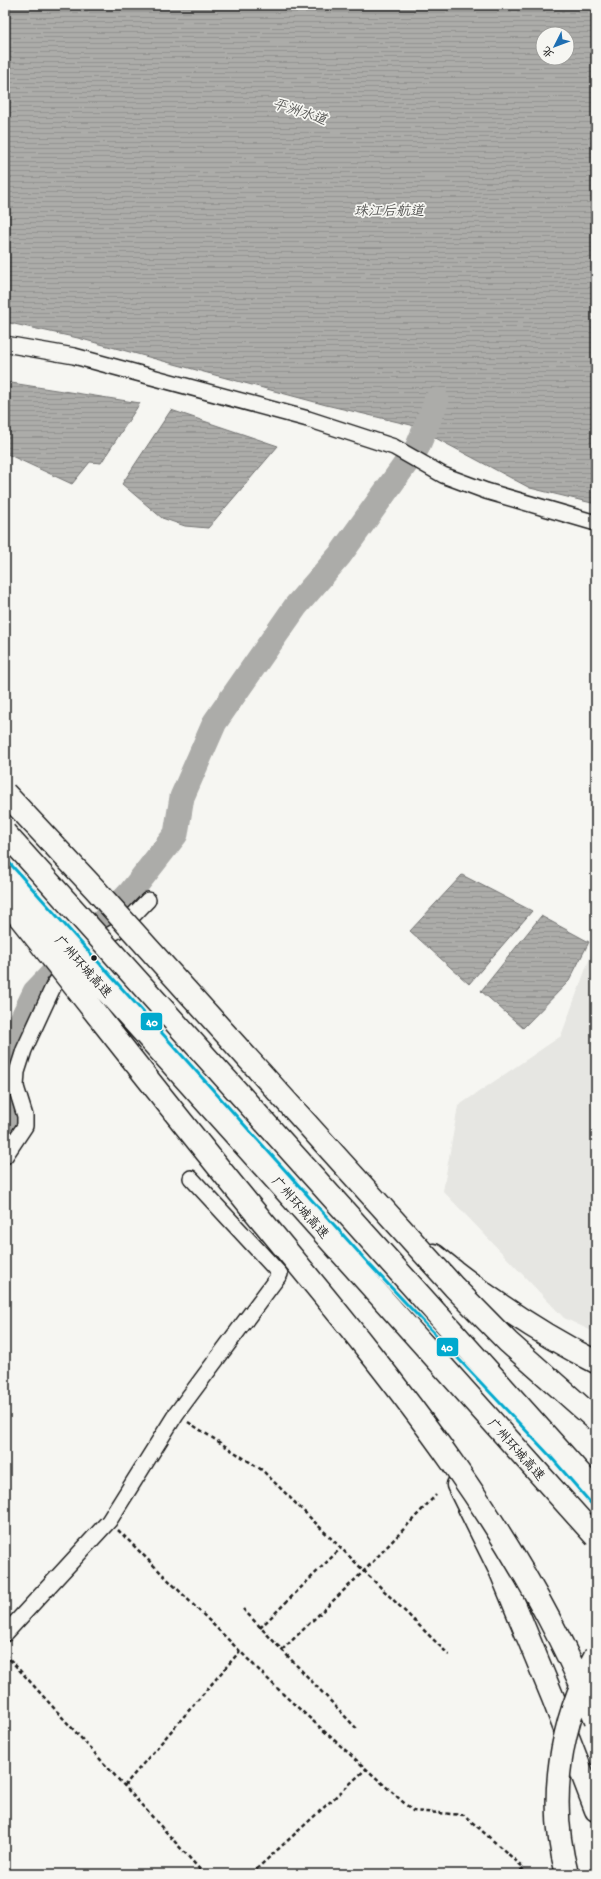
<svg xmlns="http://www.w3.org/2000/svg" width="601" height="1879" font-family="'Gochi Hand','LXGW WenKai TC',sans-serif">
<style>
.built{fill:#e6e6e2}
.water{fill:url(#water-rules);stroke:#727271;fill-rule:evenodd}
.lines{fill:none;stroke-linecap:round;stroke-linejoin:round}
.river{stroke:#acaca9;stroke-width:25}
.minor-casing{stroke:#1c1c1c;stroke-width:18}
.motorway-casing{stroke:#1c1c1c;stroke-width:25}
.path{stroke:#1c1c1c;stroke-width:2.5;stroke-dasharray:4 3;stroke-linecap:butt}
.minor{stroke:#f6f6f2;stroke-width:15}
.motorway{stroke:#f6f6f2;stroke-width:22}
.motorway-bridge-casing{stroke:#1c1c1c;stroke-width:25;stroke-linecap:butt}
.motorway-bridge{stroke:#f6f6f2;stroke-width:22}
.bus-1-casing{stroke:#f6f6f2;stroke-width:6}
.bus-1{stroke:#00a9ce;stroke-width:3}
.bus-dot{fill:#1c1c1c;stroke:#f6f6f2;stroke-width:1.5}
.labels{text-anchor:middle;stroke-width:3.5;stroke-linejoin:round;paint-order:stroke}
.street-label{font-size:13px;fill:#1c1c1c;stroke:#f6f6f2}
.water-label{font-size:14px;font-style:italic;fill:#565654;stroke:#f6f6f2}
.line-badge{stroke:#f6f6f2;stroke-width:1.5}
.badge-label{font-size:11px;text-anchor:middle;font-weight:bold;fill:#fff}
</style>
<defs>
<pattern id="water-rules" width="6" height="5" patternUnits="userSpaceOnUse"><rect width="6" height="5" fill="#acaca9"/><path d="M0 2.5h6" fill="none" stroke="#939391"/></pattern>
</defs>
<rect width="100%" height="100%" fill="#f6f6f2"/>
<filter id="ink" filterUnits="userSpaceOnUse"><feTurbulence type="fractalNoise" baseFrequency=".025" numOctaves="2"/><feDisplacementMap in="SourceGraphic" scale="8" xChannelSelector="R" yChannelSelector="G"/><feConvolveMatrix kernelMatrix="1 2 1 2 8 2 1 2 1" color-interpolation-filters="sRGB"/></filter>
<g filter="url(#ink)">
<path class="built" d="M596,941V1333L564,1318L443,1191L458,1106L561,1036Z"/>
<path class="water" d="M5,5H596V504L530,488L411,425L326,405L78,338L5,322ZM543,34H567V58H543Z
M5,382L140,403L101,463L90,462L72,484L5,453Z
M171,410L278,446L208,528L185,526L162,518L122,484Z
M462,875L532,911L469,984L410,931Z
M541,916L589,942L569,981L523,1028L481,991Z"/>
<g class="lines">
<path class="river" d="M5,1067L10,1044L35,992L130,893L176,834L182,797L215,722L296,606L340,555L417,448L437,400
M5,1090L12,1119L5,1129"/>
<g class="minor-casing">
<path id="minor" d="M5,344L74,356L308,419L394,447L443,475L486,491L596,523
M5,858L370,1265L550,1456L596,1509
M93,944L120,929L148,900
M5,1156L25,1126V1116L16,1087L17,1072L24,1050L54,985L68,965
M5,1634L109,1521L176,1414L280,1274L191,1178"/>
</g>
<g class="motorway-casing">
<path id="motorway" d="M434,1255C484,1296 538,1333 596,1362
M458,1485L501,1572L553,1698L596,1810"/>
</g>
<path class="path" d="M188,1422L262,1470L449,1655
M118,1530L284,1695L413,1811L464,1815L524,1868L515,1874
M243,1609L358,1730
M260,1628L341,1548
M282,1650L364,1571L436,1495
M5,1654L204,1874
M124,1786L240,1651
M251,1874L366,1769"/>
<use href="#minor" class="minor"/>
<use href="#motorway" class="motorway"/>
<g class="motorway-bridge-casing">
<path id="motorway-bridge" d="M5,793L94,888L454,1287L508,1342L596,1420
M5,833L596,1491
M5,878L596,1537
M5,899C87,1001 167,1105 250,1206C381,1365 519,1526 596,1720
M567,1874C547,1800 560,1722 596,1655"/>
</g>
<use href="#motorway-bridge" class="motorway-bridge"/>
<g class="bus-1-casing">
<path id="bus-1" d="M5,858L370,1265L550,1456L596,1509"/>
</g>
<use href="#bus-1" class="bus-1"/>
</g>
</g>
<circle class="bus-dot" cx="94" cy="958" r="3.5"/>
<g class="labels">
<g class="street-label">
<text transform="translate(84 966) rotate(48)" y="5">广州环城高速</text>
<text transform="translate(301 1207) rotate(48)" y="5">广州环城高速</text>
<text transform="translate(517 1449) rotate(48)" y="5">广州环城高速</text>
</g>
<g class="water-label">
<text transform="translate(300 111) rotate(18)" y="5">平洲水道</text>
<text x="389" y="215">珠江后航道</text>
</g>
</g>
<g class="line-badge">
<rect x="140" y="1012" width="23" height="19" rx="4" fill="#00a9ce"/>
<rect x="436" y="1337" width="23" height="20" rx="4" fill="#00a9ce"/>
</g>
<g class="badge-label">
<text x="152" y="1026">40</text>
<text x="447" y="1351">40</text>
</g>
<rect width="601" height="1879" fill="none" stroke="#f6f6f2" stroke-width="20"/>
<rect x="10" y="10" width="581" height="1859" fill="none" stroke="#1c1c1c" stroke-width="1.5" filter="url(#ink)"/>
<g transform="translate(555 46) rotate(228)"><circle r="19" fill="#f6f6f2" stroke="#9f9f9c"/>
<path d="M0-3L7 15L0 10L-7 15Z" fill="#1f6fb2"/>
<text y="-6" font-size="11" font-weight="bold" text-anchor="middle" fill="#1c1c1c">北</text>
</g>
</svg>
